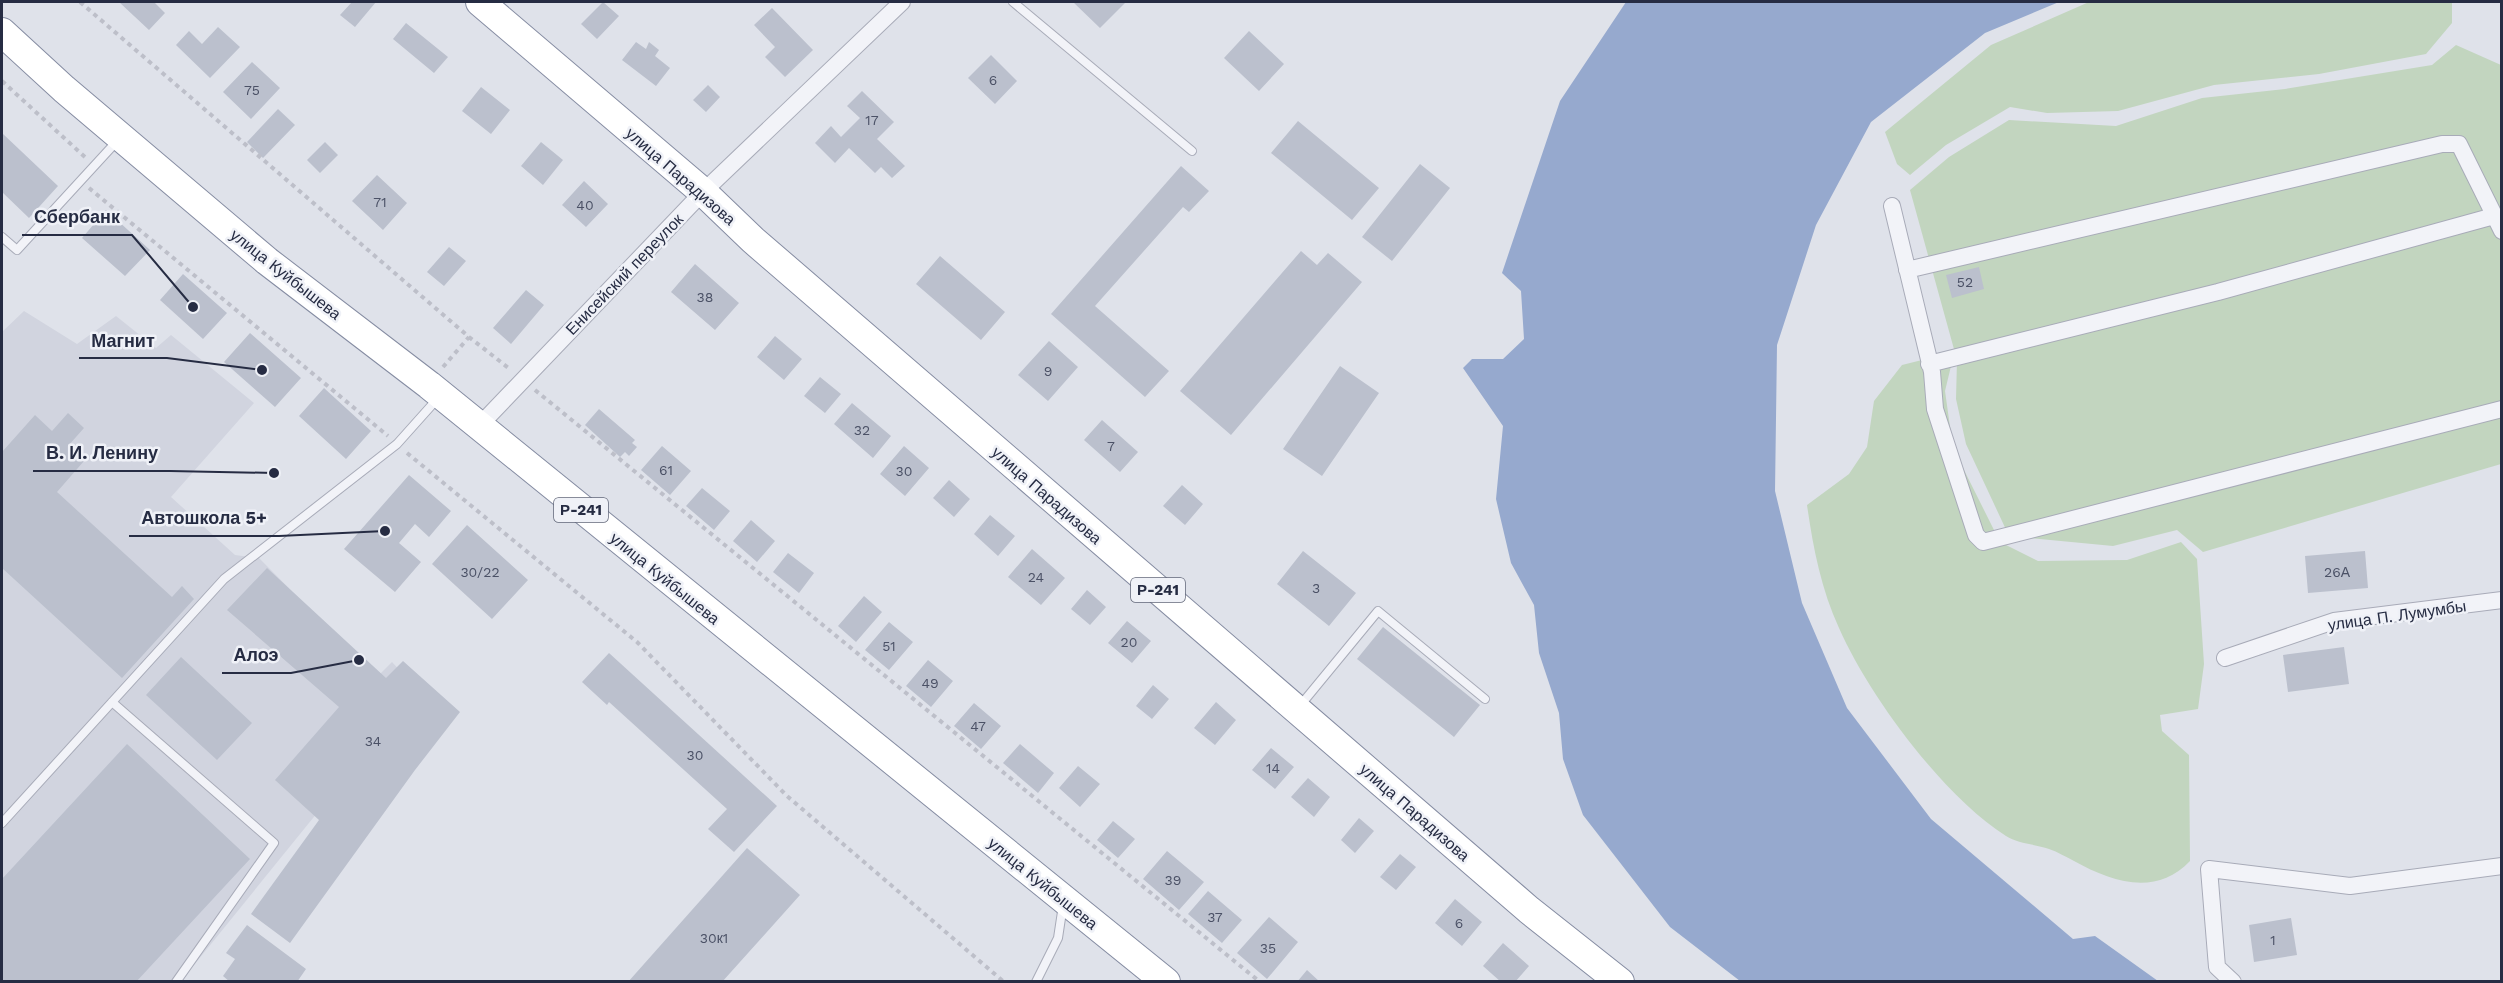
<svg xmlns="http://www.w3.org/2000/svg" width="2503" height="983" font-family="'Work Sans',sans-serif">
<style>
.built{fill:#d1d4df}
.green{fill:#c2d5bf}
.water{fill:#96a9ce}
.building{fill:#bbc0cd}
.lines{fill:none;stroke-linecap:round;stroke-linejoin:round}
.lane-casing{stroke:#a8abb8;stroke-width:10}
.street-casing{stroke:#a8abb8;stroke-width:18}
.highway-casing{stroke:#858ca2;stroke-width:30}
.path{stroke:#bdbfc9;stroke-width:4;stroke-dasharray:4.5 4.5;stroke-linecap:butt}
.lane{stroke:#f2f3f8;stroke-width:8}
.street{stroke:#f2f3f8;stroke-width:16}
.highway{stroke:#fff;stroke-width:28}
.labels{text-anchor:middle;stroke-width:5;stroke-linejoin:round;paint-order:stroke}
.number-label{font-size:14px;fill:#4b5166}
.shield{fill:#eff1f7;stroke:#626779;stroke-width:1.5}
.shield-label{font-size:15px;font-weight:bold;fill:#262c43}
.street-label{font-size:16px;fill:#262c43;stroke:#eff1f7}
.leader{fill:none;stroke:#262c43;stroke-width:2}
.callout-dot{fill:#262c43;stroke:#eff1f7;stroke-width:2}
.callout-label{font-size:18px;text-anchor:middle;font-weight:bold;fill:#262c43;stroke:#eff1f7;stroke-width:5;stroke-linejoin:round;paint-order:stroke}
</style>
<rect width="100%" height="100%" fill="#dfe2ea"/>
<path class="built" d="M24,311L77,344L116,316L156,348L171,335L254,403L171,497L235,555L259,558L377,677L392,662L445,719L373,748L313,818L181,981L2,982V332Z"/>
<path class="green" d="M2089,2H2445L2452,3V23L2426,54L2319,74L2214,85L2118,111L2047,113L2010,107L1946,145L1910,175L1897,164L1885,132L1991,45Z
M2456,45L2501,65V464L2203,552L2177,530L2113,546L2009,536L1966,444L1956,399L1957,360L1910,190L1949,157L2009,120L2116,126L2202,98L2285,89L2432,65Z
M1938,356L1952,362L1945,391L1953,448L2000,542L2038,561L2127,560L2181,542L2197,559L2204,664L2198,709L2160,715L2162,731L2189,755L2190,861C2156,897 2112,882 2074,861C2066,857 2058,852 2049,849C2036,844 2018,844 2006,836C1943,796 1869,696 1839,628C1821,589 1813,547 1807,505L1849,474L1867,447L1874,401L1902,365Z"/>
<path class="water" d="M1626,2H2059L1985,33L1871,122L1816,225L1777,345L1775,491L1802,603L1847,708L1931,819L2073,939L2095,936L2158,981H1740L1670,927L1583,815L1563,759L1559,713L1539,653L1534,605L1511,563L1496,499L1503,426L1463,368L1472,359H1503L1524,339L1521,291L1502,273L1560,101Z"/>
<path class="building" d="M119,2H154L165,13L149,30Z
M352,2H376L355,27L340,15Z
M603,2L619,16L597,39L581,24Z
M1073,2H1126L1100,28Z
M772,8L813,50L785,77L765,57L775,47L754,25Z
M406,23L448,57L434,73L393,39Z
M218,27L240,47L210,78L176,45L189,31L202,44Z
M1249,31L1284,64L1259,91L1224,58Z
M636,42L646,49L649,42L659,50L655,56L670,68L656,86L622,60Z
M991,55L1017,81L995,104L968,78Z
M252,62L280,88L251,119L223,92Z
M708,85L720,97L706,112L693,100Z
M481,87L510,110L491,134L462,111Z
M862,91L894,122L877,139L905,166L892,178L881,167L875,173L849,148L835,163L815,143L831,126L841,137L860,118L847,106Z
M278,109L295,125L263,158L247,142Z
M1298,121L1379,188L1352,220L1271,153Z
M2,133L58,186L29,218L2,192Z
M325,142L338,155L320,173L307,160Z
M541,142L563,160L543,185L521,166Z
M1420,164L1450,188L1392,261L1362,237Z
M1181,166L1209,191L1189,212L1183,207L1095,306L1169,371L1145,397L1051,314Z
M377,175L407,203L383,230L352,201Z
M584,181L608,204L586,227L562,205Z
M106,210L150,250L125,276L82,238Z
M449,247L466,261L444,286L427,272Z
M1301,251L1317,265L1328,253L1362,282L1231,435L1180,391Z
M940,256L1005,312L981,340L916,284Z
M695,264L739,303L715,330L671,292Z
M1979,267L1984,289L1952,298L1946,275Z
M183,274L227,313L203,339L160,300Z
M526,290L544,305L511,344L493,328Z
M250,333L301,378L275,407L224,362Z
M775,336L802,359L784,380L757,357Z
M1049,341L1078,367L1048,401L1018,375Z
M1340,366L1379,393L1322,476L1283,449Z
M820,377L841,394L825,413L804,396Z
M324,388L371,431L346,459L299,416Z
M852,403L891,436L873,458L834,424Z
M599,409L635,440L632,443L637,447L629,456L625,452L620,457L585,425Z
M68,413L84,428L68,446L84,461L57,492L172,597L182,586L194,599L122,678L2,568V452L35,415L52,431Z
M1102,420L1138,452L1120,472L1084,440Z
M662,446L691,471L670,495L641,470Z
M904,446L929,468L905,496L880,474Z
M409,475L451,511L429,537L415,524L399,543L421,562L395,592L344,549Z
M949,480L970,499L954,517L933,498Z
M1182,485L1203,504L1185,525L1163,506Z
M702,488L730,511L714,530L686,506Z
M990,515L1015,536L998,556L974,534Z
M751,520L775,541L757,562L733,541Z
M467,525L528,580L492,619L432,564Z
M1032,549L1065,578L1041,605L1008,577Z
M1303,551L1356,593L1329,626L1277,584Z
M2365,551L2368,588L2308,593L2305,556Z
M788,553L814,573L799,593L773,572Z
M267,568L386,678L403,661L460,712L415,770L290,943L251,914L319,820L275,780L339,707L227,610Z
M1087,590L1106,607L1090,625L1071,609Z
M864,596L882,612L856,642L838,626Z
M1127,621L1151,641L1132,663L1108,643Z
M889,622L913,642L889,670L865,650Z
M1383,627L1480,705L1454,737L1357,659Z
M2344,647L2349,684L2288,692L2283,655Z
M609,653L777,806L734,852L708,829L727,809L609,702L607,705L582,682Z
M181,657L252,723L217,760L146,695Z
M928,660L953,681L931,707L906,686Z
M1153,685L1169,699L1152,719L1136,706Z
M1216,702L1236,720L1215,745L1194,728Z
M974,703L1001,726L981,749L954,726Z
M127,744L250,859L136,982H2V879Z
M1020,744L1054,773L1038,793L1003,763Z
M1271,748L1294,767L1275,789L1252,770Z
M1078,766L1100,784L1080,807L1059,788Z
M1308,778L1330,797L1314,817L1291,797Z
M1359,818L1374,831L1355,853L1341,840Z
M1113,821L1135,839L1118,858L1097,840Z
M747,848L800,895L722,982H628Z
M1167,851L1204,882L1179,910L1143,879Z
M1400,854L1416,867L1396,890L1380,877Z
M1208,891L1242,920L1222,943L1188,914Z
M1455,899L1482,922L1462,946L1435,923Z
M1269,917L1298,942L1267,979L1237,953Z
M2291,918L2297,955L2254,962L2249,925Z
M247,925L306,969L297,982H230L223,976L235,959L226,953Z
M1503,943L1529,966L1515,982H1501L1483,966Z
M1307,970L1320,982H1297Z"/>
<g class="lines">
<g class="lane-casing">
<path id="lane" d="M1013,2L1192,151
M2,237L17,250L118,140
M112,702L274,843L176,982
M1299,707L1378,611L1485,699
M2,823L224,579L397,444L439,397
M1036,982L1058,938L1063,905"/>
</g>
<g class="street-casing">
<path id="street" d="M1892,206L1932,372L1935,409L1976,535L1983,542L2502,409
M1907,270L2442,144H2459L2502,231
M1929,364L2218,292L2494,216
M479,426L703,192L902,2
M2225,658L2334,621L2502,600
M2233,982L2217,967L2209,869L2350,886L2502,866"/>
</g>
<g class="highway-casing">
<path id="highway" d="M480,2L703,192L753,240L1529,910L1620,982
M2,32L64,89L267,261L429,385L1166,982"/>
</g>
<path class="path" d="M80,2L469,337L511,370
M2,81L86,158
M89,188L388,436
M443,367L469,337
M535,390L1260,982
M407,453L637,642L787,796L1004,982"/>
<use href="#lane" class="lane"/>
<use href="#street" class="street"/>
<use href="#highway" class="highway"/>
</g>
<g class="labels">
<g class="number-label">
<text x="993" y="85">6</text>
<text x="252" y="95">75</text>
<text x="872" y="125">17</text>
<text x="380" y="207">71</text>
<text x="585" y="210">40</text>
<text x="1965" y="287">52</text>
<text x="705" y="302">38</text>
<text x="1048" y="376">9</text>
<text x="862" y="435">32</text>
<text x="1111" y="451">7</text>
<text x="666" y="475">61</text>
<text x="904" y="476">30</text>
<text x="480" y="577">30/22</text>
<text x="2337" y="577">26А</text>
<text x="1036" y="582">24</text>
<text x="1316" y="593">3</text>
<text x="1129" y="647">20</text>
<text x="889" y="651">51</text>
<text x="930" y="688">49</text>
<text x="978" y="731">47</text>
<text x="373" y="746">34</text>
<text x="695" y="760">30</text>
<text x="1273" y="773">14</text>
<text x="1173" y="885">39</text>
<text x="1215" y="922">37</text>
<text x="1459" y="928">6</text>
<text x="714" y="943">30к1</text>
<text x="2273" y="945">1</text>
<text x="1268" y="953">35</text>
</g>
<g class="shield">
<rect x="554" y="498" width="54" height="24" rx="4.5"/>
<rect x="1131" y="578" width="54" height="24" rx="4.5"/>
</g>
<g class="shield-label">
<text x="581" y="515">Р-241</text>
<text x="1158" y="595">Р-241</text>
</g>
<g class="street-label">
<text transform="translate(681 176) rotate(41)" y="6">улица Парадизова</text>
<text transform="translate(286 274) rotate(38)" y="6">улица Куйбышева</text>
<text transform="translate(624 274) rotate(-46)" y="6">Енисейский переулок</text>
<text transform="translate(1047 495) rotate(41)" y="6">улица Парадизова</text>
<text transform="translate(665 578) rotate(39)" y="6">улица Куйбышева</text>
<text transform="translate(2397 615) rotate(-8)" y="6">улица П. Лумумбы</text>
<text transform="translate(1415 812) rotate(41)" y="6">улица Парадизова</text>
<text transform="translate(1043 883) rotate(39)" y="6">улица Куйбышева</text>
</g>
</g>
<path class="leader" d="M193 307L132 235H22M262 370L167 358H79M274 473L170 471H33M385 531L279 536H129M359 660L291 673H222"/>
<g class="callout-dot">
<circle cx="193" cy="307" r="6"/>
<circle cx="262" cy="370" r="6"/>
<circle cx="274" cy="473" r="6"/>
<circle cx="385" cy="531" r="6"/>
<circle cx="359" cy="660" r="6"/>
</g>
<g class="callout-label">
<text x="77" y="223">Сбербанк</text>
<text x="123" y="347">Магнит</text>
<text x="102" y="459">В. И. Ленину</text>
<text x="204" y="524">Автошкола 5+</text>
<text x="256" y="661">Алоэ</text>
</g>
<rect width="2503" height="983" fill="none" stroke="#262c43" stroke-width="6"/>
</svg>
